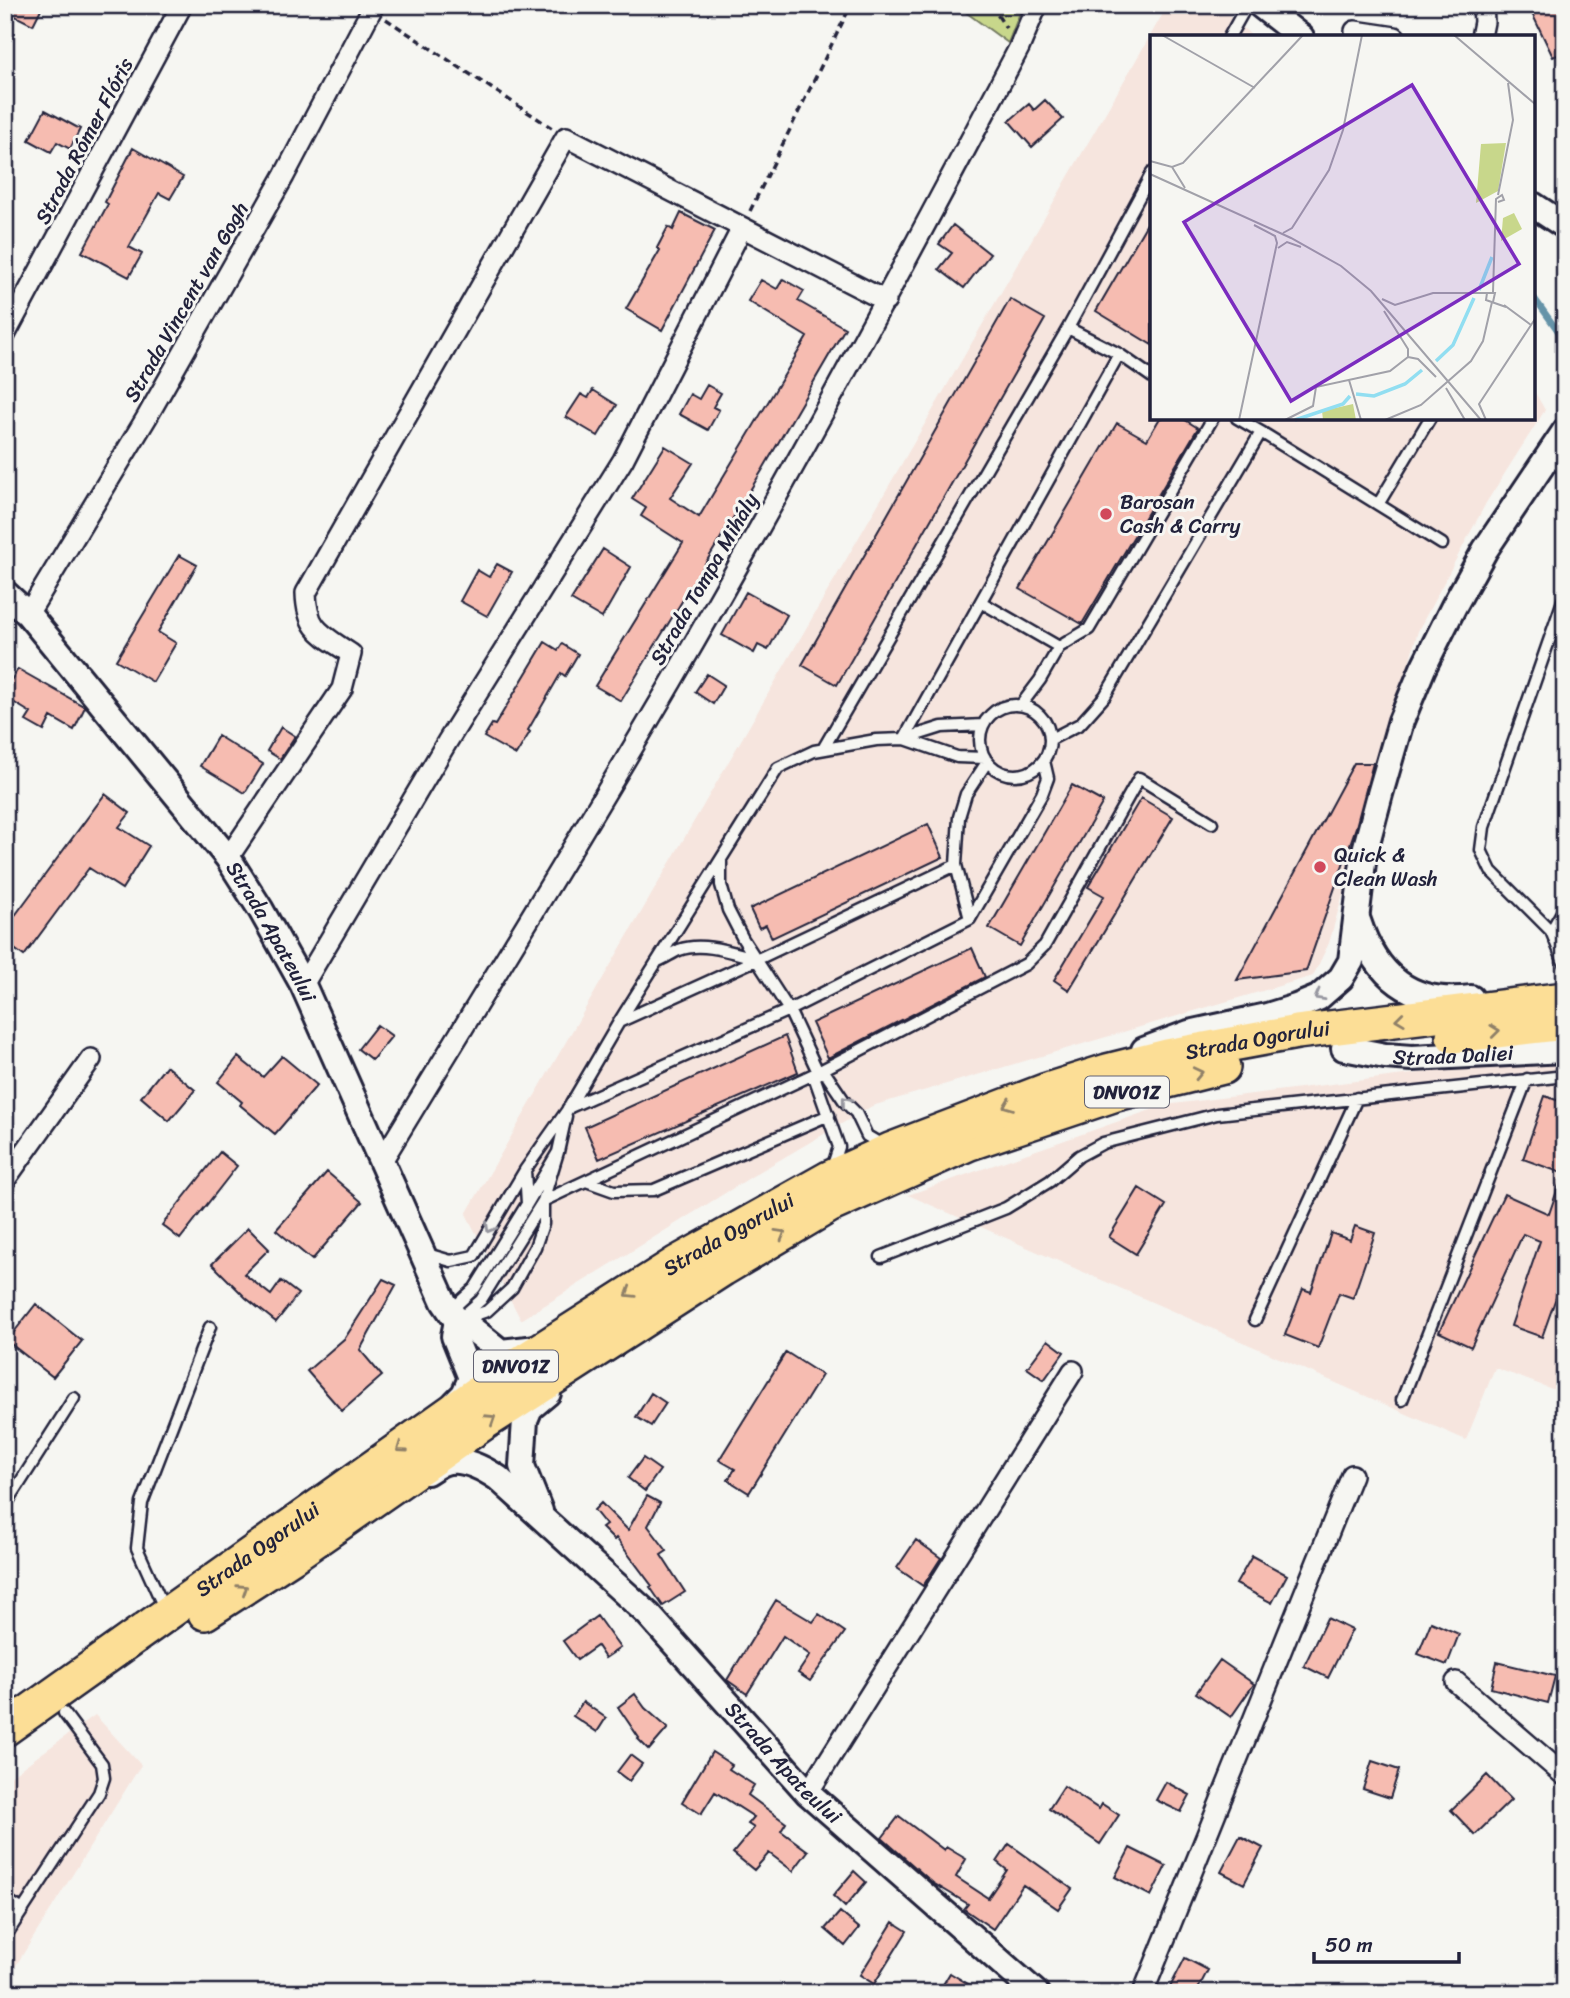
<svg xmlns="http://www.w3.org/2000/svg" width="1570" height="1998" font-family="Sriracha,sans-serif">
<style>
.built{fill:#f6e5de}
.green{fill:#c8d78b;stroke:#757c63;stroke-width:2}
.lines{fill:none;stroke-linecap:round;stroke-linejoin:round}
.stream{stroke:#6593a8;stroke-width:6}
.building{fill:#f6bcb1;stroke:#22223b;stroke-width:2}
.service-casing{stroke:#22223b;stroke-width:15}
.minor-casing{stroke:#22223b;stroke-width:24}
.tertiary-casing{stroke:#22223b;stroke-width:30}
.trunk-casing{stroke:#22223b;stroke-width:38}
.path{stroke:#22223b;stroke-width:3.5;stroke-dasharray:7 5;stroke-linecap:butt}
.service{stroke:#f6f6f2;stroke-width:10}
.minor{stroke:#f6f6f2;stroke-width:19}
.tertiary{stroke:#f6f6f2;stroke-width:24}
.trunk{stroke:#fcde96;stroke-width:33}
.oneway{stroke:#9797a0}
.oneway2{stroke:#8f8068}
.poi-dot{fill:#d1495b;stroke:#f6f6f2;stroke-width:2.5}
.labels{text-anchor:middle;stroke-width:6;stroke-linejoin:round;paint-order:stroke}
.shield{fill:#f6f6f2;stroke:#626272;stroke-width:2}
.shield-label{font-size:19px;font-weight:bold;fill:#22223b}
.street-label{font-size:21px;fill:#22223b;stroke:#f6f6f2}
.poi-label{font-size:21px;fill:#22223b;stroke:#f6f6f2;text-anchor:start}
.inset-river{fill:none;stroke:#91def1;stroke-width:3.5}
.inset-road{fill:none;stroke:#a1a1a9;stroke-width:2}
.view{fill:#7b2cbf;fill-opacity:0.15;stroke:#7b2cbf;stroke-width:3.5}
.inset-edge{fill:none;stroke:#22223b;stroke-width:3.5}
</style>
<rect width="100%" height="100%" fill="#f6f6f2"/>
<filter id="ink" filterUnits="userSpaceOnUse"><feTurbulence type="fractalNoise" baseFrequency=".0143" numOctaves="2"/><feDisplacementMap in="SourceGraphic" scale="14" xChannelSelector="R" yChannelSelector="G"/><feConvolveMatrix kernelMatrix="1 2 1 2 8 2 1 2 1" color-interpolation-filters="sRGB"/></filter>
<g filter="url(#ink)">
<path class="built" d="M1168,5H1218L1253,37H1152V418H1533V389L1545,410L1486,503L1418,631L1329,943L1313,976L872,1106L759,1172L521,1320L466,1214Z
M1565,1062V1387L1563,1393L1495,1368L1466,1440L908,1195L1165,1105L1452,1069Z
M95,1715L141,1765L5,1983V1780Z"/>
<path class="green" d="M956,5H1023L1008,43Z"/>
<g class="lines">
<path class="stream" d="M1533,296L1565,341"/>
</g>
<path class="building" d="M5,5H43L33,25L5,11Z
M1528,5H1565V52L1553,57Z
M1045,100L1063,119L1032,147L1009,121L1029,104L1034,110Z
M45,110L80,129L70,149L57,142L51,152L29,140Z
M133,148L183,177L170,199L159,193L129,247L142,254L129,277L82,252L108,204L105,202Z
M681,213L715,230L662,330L626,309L660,250L657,248L668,227L673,230Z
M1152,215V345L1096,311Z
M953,225L990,254L964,288L939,269L952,253L939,244Z
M783,279L804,291L798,301L845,328L763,469L621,701L595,686L683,543L641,516L646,508L632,499L665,446L693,463L670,498L699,517L807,337L748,301L761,280L777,289Z
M1010,299L1045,319L837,685L802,665Z
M707,385L721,393L713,407L719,410L708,430L679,414L690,394L699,399Z
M593,390L617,405L598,436L566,417L581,394L588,398Z
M1160,418H1182L1198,428L1082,624L1020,589L1117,423L1147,440Z
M603,549L631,567L602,618L571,600Z
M179,555L197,565L158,632L176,643L153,682L116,660Z
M497,564L512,572L487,616L460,601L477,570L489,577Z
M746,592L787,615L768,650L758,645L754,653L722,635Z
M545,642L558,650L562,644L578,654L565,676L561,673L528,730L530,732L516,755L484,737L492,724L495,725Z
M18,669L85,707L74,730L51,717L44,731L26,721L31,713L5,697V690Z
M707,674L724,685L713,704L695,692Z
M281,727L295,736L280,759L267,751Z
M218,736L263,764L245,793L200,766Z
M1354,763H1373L1356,827L1306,971L1237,980Z
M1072,785L1103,802L1020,946L989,928Z
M105,794L130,813L119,827L149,846L122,889L89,868L24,956L5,942V929Z
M1141,798L1173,817L1069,990L1054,980L1104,896L1088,887Z
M928,824L943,857L772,938L766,925L759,928L750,909Z
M972,948L985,977L828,1058L812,1023Z
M377,1025L392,1036L372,1060L358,1049Z
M785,1036L798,1072L599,1159L585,1127Z
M282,1056L317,1085L275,1134L240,1105L242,1102L218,1082L238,1057L263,1077Z
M166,1066L195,1090L169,1121L141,1097Z
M1545,1096L1565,1103V1174L1523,1159Z
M220,1152L237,1166L180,1239L162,1225Z
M327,1172L362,1202L312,1260L276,1230Z
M1562,1176L1565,1177V1272L1542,1337L1511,1326L1540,1241L1523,1234L1471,1347L1439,1332L1504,1194L1549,1214Z
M1139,1188L1166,1205L1136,1254L1109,1237Z
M1355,1226L1375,1233L1353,1298L1339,1293L1318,1348L1285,1335L1303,1289L1311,1292L1331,1233L1350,1240Z
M248,1228L269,1249L244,1274L271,1295L281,1281L298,1294L276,1322L246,1298L212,1264Z
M383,1279L396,1285L360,1350L382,1376L342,1411L307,1371L345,1338Z
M36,1304L82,1341L53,1377L7,1341Z
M1048,1340L1064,1352L1044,1380L1027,1368Z
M786,1352L822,1375L749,1493L728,1480L735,1469L719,1460Z
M651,1393L666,1403L651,1426L636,1417Z
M643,1458L660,1470L645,1491L628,1478Z
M647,1496L660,1503L648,1526L667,1551L661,1555L685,1592L663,1606L650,1587L652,1586L616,1538L614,1540L602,1528L606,1525L594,1510L601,1503L628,1530Z
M916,1540L941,1558L923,1586L897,1568Z
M1252,1556L1287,1575L1272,1603L1236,1584Z
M776,1600L813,1622L819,1614L845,1632L810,1681L798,1673L810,1655L783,1636L747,1694L727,1680Z
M597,1616L620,1648L605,1658L597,1646L577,1660L563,1641Z
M1327,1618L1352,1630L1328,1678L1304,1666Z
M1431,1622L1459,1634L1447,1665L1418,1654Z
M1220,1660L1254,1684L1231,1717L1196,1693Z
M1497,1662L1555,1676L1548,1703L1491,1688Z
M635,1694L645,1708L668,1728L649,1750L638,1739L639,1738L618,1707Z
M583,1702L606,1718L597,1732L573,1716Z
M712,1752L732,1765L729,1769L754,1785L748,1795L786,1823L781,1831L808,1851L793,1871L769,1853L754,1870L733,1853L754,1828L748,1824L754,1817L715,1792L701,1814L682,1802Z
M630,1755L642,1764L629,1781L617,1772Z
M1372,1761L1399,1770L1390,1798L1363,1789Z
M1487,1775L1511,1800L1475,1835L1451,1810Z
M1166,1782L1190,1795L1181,1812L1156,1800Z
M1064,1786L1099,1809L1102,1804L1119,1815L1100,1844L1049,1809Z
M899,1816L944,1850L946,1847L966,1859L956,1877L988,1898L1007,1870L997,1862L1009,1844L1072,1889L1058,1909L1023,1885L993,1929L964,1909L968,1904L933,1883L882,1838Z
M1240,1836L1263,1848L1244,1884L1221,1872Z
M1130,1848L1166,1866L1151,1896L1115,1877Z
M854,1871L866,1882L845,1907L833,1896Z
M840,1912L859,1928L845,1946L825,1929Z
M893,1922L907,1931L874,1984L860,1975Z
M1185,1958L1208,1970L1196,1993H1167Z
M950,1973L983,1993H938Z"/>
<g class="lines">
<g class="service-casing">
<path id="service" d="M1229,37L1247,5
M1068,328L1119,354L1152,377
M1261,432L1442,544
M1549,457L1565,471
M1379,503L1430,418
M1565,595L1484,827L1481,850L1491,871L1551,931L1565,965
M981,602L1059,647L1040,680L1021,705
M1059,647L1089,629L1213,418
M980 740a35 35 0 1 1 70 0a35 35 0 1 1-70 0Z
M904,739L1119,354
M905,739L957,757L985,758
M1051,739L1080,724L1105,696L1261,432L1237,418
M823,749L1068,328L1152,173
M721,860V885L728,910L743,939L789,1010L818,1072
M970,919L956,865L959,817L966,794L987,762
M1551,931L1565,907
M658,961C665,958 672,953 679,950C703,941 734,953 758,959
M619,1022L758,959L956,865
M568,1108L789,1010L970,919L1042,794L1048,778L1044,761
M558,1152L543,1201L818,1072L1026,964L1045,945L1139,778L1212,823
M832,1168L839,1147L815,1079L818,1072L826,1074L845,1102L856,1113L867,1136L884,1146
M525,1170L527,1204
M586,1181L614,1191L654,1190L829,1115
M543,1201V1224L535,1247L512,1288L487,1311L457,1321L481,1300Z
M427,1254L451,1261L474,1256L525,1170L568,1109L619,1022L778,768L814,751L876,740L904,739L942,727L983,725
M881,1257L1006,1208L1050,1181L1079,1156L1103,1143L1217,1114L1565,1076
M450,1311L475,1288L527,1204L558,1152L566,1116
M1255,1320L1357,1098
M1402,1400L1527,1079
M5,1506L74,1398
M165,1610L137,1548L142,1503L210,1327
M5,1899L23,1910
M5,1937L99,1793L104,1778L102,1764L64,1713"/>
</g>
<g class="minor-casing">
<path id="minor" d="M1355,31L1395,37
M1481,37L1484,22L1483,5
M5,335L182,5
M28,614L147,417L284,176L374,5
M228,858L342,689L351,654C322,634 307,631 306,593L566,137L886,301
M303,985L447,742L623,460L742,228
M382,1161C479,1001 578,842 672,681C793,473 907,261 1019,48L1037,5
M5,1180L91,1059
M1456,1682L1565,1776
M808,1793L1073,1371
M1143,1993L1352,1475"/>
</g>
<g class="tertiary-casing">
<g id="tertiary">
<path d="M1260,5L1301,37"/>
<path d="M1533,205L1565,226"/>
<path id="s1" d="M5,593L28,614L228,858L261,910L303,985L444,1302L457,1321L471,1328L501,1352L537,1348"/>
<path d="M1358,921C1376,976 1411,1006 1471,998"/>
<path id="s2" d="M1344,1048L1385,1056L1412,1058L1565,1050"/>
<path d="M1144,1050L1189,1033L1267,1016L1296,1007L1318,998L1341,978L1351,961L1364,854L1380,794L1401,721L1423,668L1454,606L1485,550L1565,431"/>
<path d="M455,1403L464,1394L471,1378L454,1336L457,1321"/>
<path id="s3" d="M427,1472C431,1470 437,1465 442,1463C460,1456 483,1468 498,1478L648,1614L808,1793L1036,1993"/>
<path d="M540,1511L522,1466L525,1420L530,1408L548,1393"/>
</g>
</g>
<g class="trunk-casing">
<g id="trunk">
<path d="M1453,1036L1565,1023"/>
<path d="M205,1613L293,1556L484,1423L723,1269L829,1206L970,1143L1116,1094L1223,1067"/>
<path id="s4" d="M5,1729L517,1365L677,1263L829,1178L890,1150L1047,1090L1107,1071L1167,1056L1297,1032L1565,999"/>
</g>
</g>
<path class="path" d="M991,5L1006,28
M386,19L552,128
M750,211L851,5"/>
<use href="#service" class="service"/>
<use href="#minor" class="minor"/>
<use href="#tertiary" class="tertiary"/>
<use href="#trunk" class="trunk"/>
</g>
<defs><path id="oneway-chevron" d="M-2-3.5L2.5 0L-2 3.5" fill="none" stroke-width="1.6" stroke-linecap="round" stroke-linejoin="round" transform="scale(1.75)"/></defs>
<g class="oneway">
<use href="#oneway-chevron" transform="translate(1319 996) rotate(151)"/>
<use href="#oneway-chevron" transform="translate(846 1101) rotate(-129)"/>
<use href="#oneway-chevron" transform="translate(490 1228) rotate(120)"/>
</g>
<g class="oneway2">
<use href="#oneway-chevron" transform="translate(1400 1019) rotate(173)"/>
<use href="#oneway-chevron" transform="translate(1495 1031) rotate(-7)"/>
<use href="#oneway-chevron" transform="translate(1198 1073) rotate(-13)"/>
<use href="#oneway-chevron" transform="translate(1008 1105) rotate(159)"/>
<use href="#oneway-chevron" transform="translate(781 1234) rotate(-30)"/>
<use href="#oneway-chevron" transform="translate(630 1293) rotate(148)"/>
<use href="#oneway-chevron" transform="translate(491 1419) rotate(-33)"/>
<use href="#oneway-chevron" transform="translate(401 1448) rotate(145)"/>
<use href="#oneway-chevron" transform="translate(243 1589) rotate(-33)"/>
</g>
</g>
<g class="poi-dot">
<circle cx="1106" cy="514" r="7"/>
<circle cx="1320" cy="867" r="7"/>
</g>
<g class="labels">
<g class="shield">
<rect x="1085" y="1076.5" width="84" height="31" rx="5"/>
<rect x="474" y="1350.5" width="84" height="31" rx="5"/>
</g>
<g class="shield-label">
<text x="1127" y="1099">DNVO1Z</text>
<text x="516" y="1373">DNVO1Z</text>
</g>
<g class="street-label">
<text transform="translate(84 141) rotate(-62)" y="7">Strada Rómer Flóris</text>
<text transform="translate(186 302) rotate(-60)" y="7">Strada Vincent van Gogh</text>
<text transform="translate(704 579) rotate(-60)" y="7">Strada Tompa Mihály</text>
<text dy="7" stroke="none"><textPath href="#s1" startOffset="432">Strada Apateului</textPath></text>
<text dy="7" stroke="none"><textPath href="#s4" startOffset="1444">Strada Ogorului</textPath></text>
<text dy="7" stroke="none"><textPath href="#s2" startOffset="110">Strada Daliei</textPath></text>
<text dy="7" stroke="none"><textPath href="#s4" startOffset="877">Strada Ogorului</textPath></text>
<text dy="7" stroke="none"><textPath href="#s4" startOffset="310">Strada Ogorului</textPath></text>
<text dy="7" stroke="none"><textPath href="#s3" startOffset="481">Strada Apateului</textPath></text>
</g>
<g class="poi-label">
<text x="1120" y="509">Barosan<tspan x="1120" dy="24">Cash &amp; Carry</tspan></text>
<text x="1334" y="862">Quick &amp;<tspan x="1334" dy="24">Clean Wash</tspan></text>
</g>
</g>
<g transform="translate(1150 35)">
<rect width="385" height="385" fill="#f6f6f2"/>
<path d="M356,108L348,156L326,168L331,109ZM364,178L372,194L351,206L353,183ZM203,369L206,385H173L172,376Z" fill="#c8d78b"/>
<path class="inset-river" d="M329,255L342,222M286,326L303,310L324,263M206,359L224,361L255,349L272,335M145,385L193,369L200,361"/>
<path class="inset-road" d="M12,0L105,53M304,0L385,69M0,126L22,132L33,128L153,0M22,132L35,153M0,139L141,203L191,231L221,256L331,385M348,160L363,85L358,48M133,198L142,193L179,135L193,95L212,0M128,213L137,207L151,212M343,257L346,164L352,160L354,165L348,167M232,264L245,270L283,258H337M343,267L345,258H337L336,265L356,272M354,270L381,290M234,276L258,314V322M258,322L268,324L286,342M199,345L211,385M296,353L315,385M89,385L127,208L125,201L104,190M135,385L163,371L166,352L240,336L258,322M235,385L271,370L321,326L333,306L342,267M336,385L329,369L385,284"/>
<path class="view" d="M262,50L369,229L141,366L34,187Z"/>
<rect width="385" height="385" class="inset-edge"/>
</g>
<rect width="1570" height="1998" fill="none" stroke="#f6f6f2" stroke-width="28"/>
<rect x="14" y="14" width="1542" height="1970" fill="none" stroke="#22223b" stroke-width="2.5" filter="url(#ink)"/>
<path d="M1314 1952v10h145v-10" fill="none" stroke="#22223b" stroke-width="3.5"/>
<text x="1325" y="1952" font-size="21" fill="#22223b" stroke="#f6f6f2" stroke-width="5" paint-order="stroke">50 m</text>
</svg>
